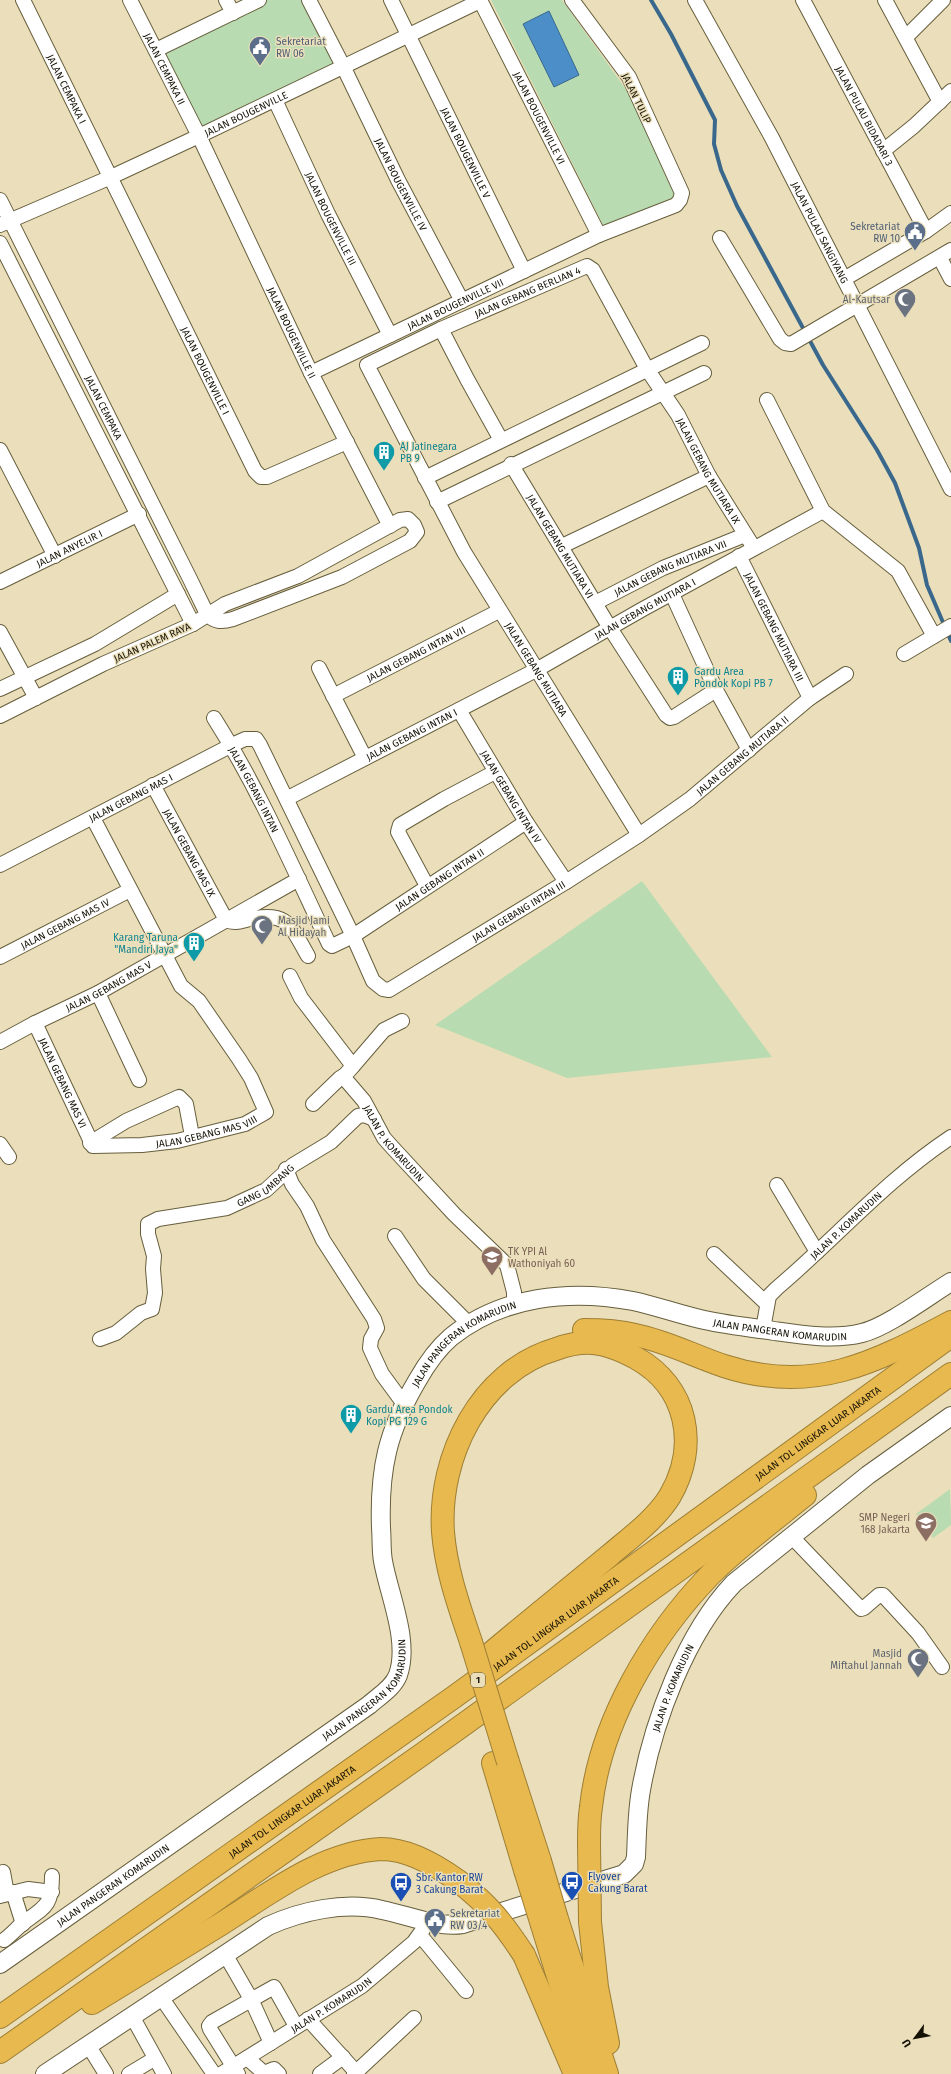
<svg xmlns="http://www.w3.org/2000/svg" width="951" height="2074" font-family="'Fira Sans',sans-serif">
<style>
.green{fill:#b9dbb1}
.water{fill:#4b8ec8;stroke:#3a688d}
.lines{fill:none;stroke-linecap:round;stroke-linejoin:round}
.stream{stroke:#3a688d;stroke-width:4}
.minor-casing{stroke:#675e3d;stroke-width:16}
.tertiary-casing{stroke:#675e3d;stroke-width:20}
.motorway-casing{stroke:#9d7e34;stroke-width:24}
.minor{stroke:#fff;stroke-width:14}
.tertiary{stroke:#fff;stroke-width:18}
.motorway{stroke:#e8b94e;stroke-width:22}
.motorway-bridge-casing{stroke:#9d7e34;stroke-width:24;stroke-linecap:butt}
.motorway-bridge{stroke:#e8b94e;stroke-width:22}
.labels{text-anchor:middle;stroke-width:3;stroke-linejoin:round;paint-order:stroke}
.shield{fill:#eadfba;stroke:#544e3b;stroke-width:1}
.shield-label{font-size:9px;font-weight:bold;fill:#131004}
.service-label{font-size:10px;fill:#4e5e75;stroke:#eadfba;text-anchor:start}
.street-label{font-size:10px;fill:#131004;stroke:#eadfba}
.worship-label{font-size:10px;fill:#5b616d;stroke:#eadfba;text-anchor:end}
.culture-label{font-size:10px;fill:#0d838f;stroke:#eadfba;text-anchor:start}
.education-label{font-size:10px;fill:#785e54;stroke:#eadfba;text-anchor:start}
.transit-label{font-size:10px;fill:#164399;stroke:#eadfba;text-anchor:start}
</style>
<rect width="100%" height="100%" fill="#eadfba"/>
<path class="green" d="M258,0H309L343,66L199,136L156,50Z
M491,0H562L640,109L684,193L605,229Z
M642,881L772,1057L567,1078L435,1025Z
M950,1489L951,1525L933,1538L916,1514Z"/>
<path class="water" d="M549,11L579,75L554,87L523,24Z"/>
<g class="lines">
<path class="stream" d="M651,0L671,34L715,120L714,144L721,170L737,206L823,365L877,450L895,483L919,548L927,585L951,641"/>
<g class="minor-casing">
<g id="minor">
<path id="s1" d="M23,0L255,471L261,477H267L347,442"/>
<path id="s2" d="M130,0L199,136L311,373L390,526"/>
<path d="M226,0L233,13"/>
<path id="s3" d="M309,0L343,66L398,180L462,301"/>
<path id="s4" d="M391,0L524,271"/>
<path id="s5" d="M480,0L599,235"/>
<path id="s6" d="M695,0L772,138L951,489"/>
<path id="s7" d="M803,0L926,231"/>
<path d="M885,0L940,102"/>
<path d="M906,37L943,0"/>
<path d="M156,50L259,0"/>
<path id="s8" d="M275,100L328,214L390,335"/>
<path d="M883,151L914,126L951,91"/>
<path id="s9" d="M0,200L189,577L207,614C215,623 223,622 233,619L342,577L410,541L417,532L414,525L408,519L400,520L298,576L225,604L193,624L103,664L0,716"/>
<path id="s10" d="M0,225L111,177L199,136L480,1"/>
<path d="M720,238L780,339L785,343L791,344L951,250"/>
<path d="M0,243L193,624"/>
<path d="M940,258L951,279"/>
<path d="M844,279L926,231L951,213"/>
<path id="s11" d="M441,329L587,266L593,270L647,369L678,415L709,476L754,548"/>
<path id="s12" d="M311,373L599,235L676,205L680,200L682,193L629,77L572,0"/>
<path d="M767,400L823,511L898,571L934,636"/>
<path id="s13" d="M501,440L467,379L441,329L367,365L464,552L639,835"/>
<path d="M0,450L55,556"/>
<path id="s14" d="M511,464L610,628L666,715L670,718L674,717L716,690"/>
<path d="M425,478L702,343"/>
<path d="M437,502L704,373"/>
<path d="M562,546L709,476"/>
<path id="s15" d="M739,556L810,698"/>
<path id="s16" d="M0,582L139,514"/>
<path d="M672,594L716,690L749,750"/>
<path id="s17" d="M597,602L663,568L745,535"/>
<path d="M0,632L36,698"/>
<path d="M904,654L951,626"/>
<path d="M319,668L365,758"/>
<path d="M0,689L95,644L178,594"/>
<path id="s18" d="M333,696L499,611"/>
<path id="s19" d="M459,710L526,822L566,882"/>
<path id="s20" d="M214,718C259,789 293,868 329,944L332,946L353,936L526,822"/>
<path id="s21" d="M153,785L226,920C235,924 241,921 250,919C289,911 291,927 308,956"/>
<path id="s22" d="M288,798L536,670L643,609L823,511"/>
<path id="s23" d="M0,865L232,745L245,739H256L260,745L353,936L373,981L383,989L389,990L566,882L639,835L690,799L810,698L846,674"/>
<path d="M427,886L398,832L400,825L444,799L495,772"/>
<path id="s24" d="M0,957L130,890"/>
<path id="s25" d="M290,976L301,998L353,1066L345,1075L346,1080L364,1101L384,1138L392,1147L454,1214L507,1265L514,1292V1303"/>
<path d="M98,993L139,1080"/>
<path id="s26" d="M35,1023L93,1146L142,1145L177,1141L245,1124L266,1112L251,1078L239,1059L199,1001L181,986L93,818"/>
<path id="s27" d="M0,1042L35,1023L98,993L299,879"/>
<path d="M353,1066L384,1030L402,1021"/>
<path d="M313,1104L340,1078L345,1075"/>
<path d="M90,1143L126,1121L179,1097L186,1104L192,1136"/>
<path d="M0,1144L9,1157"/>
<path d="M286,1169L292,1184L307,1206L323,1240L374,1319L377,1328L371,1339L370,1348L382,1374L404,1404"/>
<path d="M777,1185L817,1252"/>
<path d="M395,1236L424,1279L469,1324"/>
<path d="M714,1254L767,1304"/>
<path id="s28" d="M763,1329L769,1296L777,1288C836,1238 886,1180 951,1137"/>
<path id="s29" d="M100,1339L116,1333L141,1313L152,1309L155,1293L153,1269L154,1256L148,1234V1224L158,1219L227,1208L266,1190L293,1165L331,1142L358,1116L364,1115L374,1119"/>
<path d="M791,1536L861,1609L864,1608L879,1595H883L918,1633L942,1667"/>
<path d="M3,1872L7,1894"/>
<path d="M13,1892L23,1924"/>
<path d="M0,1896L28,1889L52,1892"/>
<path d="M420,1935L466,1991"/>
<path d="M4,1940C11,1935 17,1928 23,1923C45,1907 52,1906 52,1876"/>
<path d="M225,1954L251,1999L271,2043"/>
<path d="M161,1997L214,2074"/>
<path d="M132,2016L164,2074"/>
<path d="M308,2019L356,2072"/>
<path d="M88,2045L106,2074"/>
<path d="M247,2058L264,2073L274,2069L279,2074"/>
<path d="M129,2074L154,2059"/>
<path id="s30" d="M221,2074L362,1986L414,1942L429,1921"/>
<path d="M238,2074L210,2029L209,2026L212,2022L274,1987L296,2026"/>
<path d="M320,2074L343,2057"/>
<path d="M354,2074L414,2018"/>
</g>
</g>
<g class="tertiary-casing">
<g id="tertiary">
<path id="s31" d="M0,1964L369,1705C379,1696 393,1688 398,1675C410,1641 389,1595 383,1561C381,1550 382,1539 381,1528C379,1470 387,1432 417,1381C426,1365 437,1349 451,1337C502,1296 570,1289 633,1301C656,1306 678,1314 700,1319C725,1325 749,1327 774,1331C802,1335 834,1340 862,1333C887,1327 928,1296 951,1282"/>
<path id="s32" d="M45,2074L268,1926C301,1911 345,1901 382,1910C408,1915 436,1928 463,1924L624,1874L634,1864L636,1857C637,1835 637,1812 641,1790C653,1722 686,1633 734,1583L868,1475L951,1416"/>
</g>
</g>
<g class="motorway-casing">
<g id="motorway">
<path d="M584,1330C601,1330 619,1331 635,1335C666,1341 694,1356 724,1366C813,1395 874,1363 951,1322"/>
<path d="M471,1642C459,1606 446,1570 443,1532C438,1457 480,1371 556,1349C567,1345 580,1342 593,1343C608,1344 623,1351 636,1358C688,1387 699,1446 670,1496C656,1519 630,1538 610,1555C568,1590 525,1624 484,1659"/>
<path d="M508,1762L540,1861"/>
<path d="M493,1763L525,1870"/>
<path d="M589,1843C589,1831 589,1819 591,1807C600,1722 652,1635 710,1575C739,1546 773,1521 805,1495"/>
<path d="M557,1919L607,2074"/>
<path d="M590,1922L597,1987L608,2043"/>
<path d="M542,1925L588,2074"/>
<path d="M524,1955L575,2074"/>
<path d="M92,2003C135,1977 178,1950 221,1924C269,1894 322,1852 381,1849C409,1849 436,1865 458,1881"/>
<path id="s33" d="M0,2017L454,1697L951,1336"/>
<path d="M0,2052L424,1753L951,1374"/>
</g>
</g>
<use href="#minor" class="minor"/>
<use href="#tertiary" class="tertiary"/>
<use href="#motorway" class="motorway"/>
<g class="motorway-bridge-casing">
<path id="motorway-bridge" d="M471,1642L508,1762
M589,1843L590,1922
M540,1861L557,1919
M525,1870L542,1925
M458,1881C488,1904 503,1923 524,1955"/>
</g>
<use href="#motorway-bridge" class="motorway-bridge"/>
</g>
<defs>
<g id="civic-pin" transform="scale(1.15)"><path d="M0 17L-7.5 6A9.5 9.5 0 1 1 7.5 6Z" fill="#5c6f8a" stroke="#eadfba"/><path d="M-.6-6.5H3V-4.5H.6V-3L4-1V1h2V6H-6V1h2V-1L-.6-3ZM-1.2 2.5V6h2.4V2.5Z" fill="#fff"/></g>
<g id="mosque-pin" transform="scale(1.15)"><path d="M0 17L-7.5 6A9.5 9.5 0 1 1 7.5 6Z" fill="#6b7280" stroke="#eadfba"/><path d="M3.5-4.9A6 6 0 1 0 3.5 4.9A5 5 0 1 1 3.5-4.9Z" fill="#fff"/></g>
<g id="building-pin" transform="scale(1.15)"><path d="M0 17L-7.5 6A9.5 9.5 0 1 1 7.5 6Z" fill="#0f9aa8" stroke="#eadfba"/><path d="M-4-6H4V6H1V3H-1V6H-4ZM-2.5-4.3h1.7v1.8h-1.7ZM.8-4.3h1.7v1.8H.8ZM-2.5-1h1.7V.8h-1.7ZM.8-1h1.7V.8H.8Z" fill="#fff"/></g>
<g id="school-pin" transform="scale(1.15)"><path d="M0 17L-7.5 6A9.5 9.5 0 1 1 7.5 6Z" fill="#8d6e63" stroke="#eadfba"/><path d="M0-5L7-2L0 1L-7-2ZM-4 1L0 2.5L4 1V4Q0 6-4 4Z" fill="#fff"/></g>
<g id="bus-pin" transform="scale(1.15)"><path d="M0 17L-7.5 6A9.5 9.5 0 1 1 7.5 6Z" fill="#1a4fb4" stroke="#eadfba"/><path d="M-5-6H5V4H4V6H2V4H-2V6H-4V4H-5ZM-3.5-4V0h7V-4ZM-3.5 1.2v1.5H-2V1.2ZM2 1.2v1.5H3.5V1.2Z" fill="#fff"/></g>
</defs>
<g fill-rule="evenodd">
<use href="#civic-pin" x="260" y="47"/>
<use href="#civic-pin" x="915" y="232"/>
<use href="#mosque-pin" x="905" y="299"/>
<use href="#building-pin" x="384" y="452"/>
<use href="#building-pin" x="678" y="677"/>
<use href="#mosque-pin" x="262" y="926"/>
<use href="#building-pin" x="194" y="943"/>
<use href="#school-pin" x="492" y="1257"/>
<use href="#building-pin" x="351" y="1415"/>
<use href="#school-pin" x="926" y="1523"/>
<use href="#mosque-pin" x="918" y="1659"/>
<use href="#bus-pin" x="572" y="1882"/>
<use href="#bus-pin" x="401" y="1883"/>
<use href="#civic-pin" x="435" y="1919"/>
</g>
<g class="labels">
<rect class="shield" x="471" y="1673" width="14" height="14" rx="3"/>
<g class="shield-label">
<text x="478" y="1683">1</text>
</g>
<g class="service-label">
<text x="276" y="45">Sekretariat<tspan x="276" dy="12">RW 06</tspan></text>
<text x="900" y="230" text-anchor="end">Sekretariat<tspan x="900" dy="12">RW 10</tspan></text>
<text x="450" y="1917">Sekretariat<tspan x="450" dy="12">RW 03/4</tspan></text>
</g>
<g class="street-label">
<text dy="4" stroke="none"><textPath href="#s2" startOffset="77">JALAN CEMPAKA II</textPath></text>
<text dy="4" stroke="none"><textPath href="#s1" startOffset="99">JALAN CEMPAKA I</textPath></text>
<text transform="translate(637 98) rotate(64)" y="4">JALAN TULIP</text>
<text dy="4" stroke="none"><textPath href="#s10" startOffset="270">JALAN BOUGENVILLE</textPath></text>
<text dy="4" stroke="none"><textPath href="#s7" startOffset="131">JALAN PULAU BIDADARI 3</textPath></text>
<text dy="4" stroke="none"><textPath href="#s5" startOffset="132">JALAN BOUGENVILLE VI</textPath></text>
<text dy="4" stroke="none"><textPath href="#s4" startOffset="170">JALAN BOUGENVILLE V</textPath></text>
<text dy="4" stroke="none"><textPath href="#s3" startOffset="206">JALAN BOUGENVILLE IV</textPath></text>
<text dy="4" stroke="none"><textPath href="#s8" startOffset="131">JALAN BOUGENVILLE III</textPath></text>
<text dy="4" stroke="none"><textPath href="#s6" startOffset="264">JALAN PULAU SANGIYANG</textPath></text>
<text dy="4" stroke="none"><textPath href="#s11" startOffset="94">JALAN GEBANG BERLIAN 4</textPath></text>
<text dy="4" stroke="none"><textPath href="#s12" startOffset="160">JALAN BOUGENVILLE VII</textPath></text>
<text dy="4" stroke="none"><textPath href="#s2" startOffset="370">JALAN BOUGENVILLE II</textPath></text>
<text dy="4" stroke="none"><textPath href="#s1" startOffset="413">JALAN BOUGENVILLE I</textPath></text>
<text dy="4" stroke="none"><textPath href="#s9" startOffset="232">JALAN CEMPAKA</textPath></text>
<text dy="4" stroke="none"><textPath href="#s11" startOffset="398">JALAN GEBANG MUTIARA IX</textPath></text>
<text dy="4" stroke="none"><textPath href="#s14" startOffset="96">JALAN GEBANG MUTIARA VI</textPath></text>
<text dy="4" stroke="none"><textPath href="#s16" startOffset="77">JALAN ANYELIR I</textPath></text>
<text dy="4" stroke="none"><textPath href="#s17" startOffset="81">JALAN GEBANG MUTIARA VII</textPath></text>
<text dy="4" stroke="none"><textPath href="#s22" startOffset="404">JALAN GEBANG MUTIARA I</textPath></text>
<text dy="4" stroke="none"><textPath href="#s15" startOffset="79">JALAN GEBANG MUTIARA III</textPath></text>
<text transform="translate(152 642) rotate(-24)" y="4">JALAN PALEM RAYA</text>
<text dy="4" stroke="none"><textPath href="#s18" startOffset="93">JALAN GEBANG INTAN VII</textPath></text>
<text dy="4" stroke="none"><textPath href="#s13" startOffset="557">JALAN GEBANG MUTIARA</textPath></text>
<text dy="4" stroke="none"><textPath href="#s22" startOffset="139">JALAN GEBANG INTAN I</textPath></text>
<text dy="4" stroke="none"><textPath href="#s23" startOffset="999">JALAN GEBANG MUTIARA II</textPath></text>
<text dy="4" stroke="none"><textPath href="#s20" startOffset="82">JALAN GEBANG INTAN</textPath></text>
<text dy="4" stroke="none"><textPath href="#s19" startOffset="101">JALAN GEBANG INTAN IV</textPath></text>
<text dy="4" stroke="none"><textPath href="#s23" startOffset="147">JALAN GEBANG MAS I</textPath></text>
<text dy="4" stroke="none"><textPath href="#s21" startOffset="77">JALAN GEBANG MAS IX</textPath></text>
<text dy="4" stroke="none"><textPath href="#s20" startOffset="384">JALAN GEBANG INTAN II</textPath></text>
<text dy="4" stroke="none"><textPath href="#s23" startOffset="726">JALAN GEBANG INTAN III</textPath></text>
<text dy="4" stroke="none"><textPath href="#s24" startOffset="73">JALAN GEBANG MAS IV</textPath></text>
<text dy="4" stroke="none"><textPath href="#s27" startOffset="122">JALAN GEBANG MAS V</textPath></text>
<text dy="4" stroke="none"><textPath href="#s26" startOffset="66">JALAN GEBANG MAS VI</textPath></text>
<text dy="4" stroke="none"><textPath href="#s26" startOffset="251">JALAN GEBANG MAS VIII</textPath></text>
<text dy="4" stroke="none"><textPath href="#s25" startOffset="207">JALAN P. KOMARUDIN</textPath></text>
<text dy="4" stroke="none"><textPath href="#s29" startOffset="273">GANG UMBANG</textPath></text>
<text dy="4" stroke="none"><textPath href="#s28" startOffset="138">JALAN P. KOMARUDIN</textPath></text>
<text dy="4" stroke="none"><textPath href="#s31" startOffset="1194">JALAN PANGERAN KOMARUDIN</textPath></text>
<text dy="4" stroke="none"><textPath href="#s31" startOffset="858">JALAN PANGERAN KOMARUDIN</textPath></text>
<text dy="4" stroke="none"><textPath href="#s33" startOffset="1005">JALAN TOL LINGKAR LUAR JAKARTA</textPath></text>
<text dy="4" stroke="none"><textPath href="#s33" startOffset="681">JALAN TOL LINGKAR LUAR JAKARTA</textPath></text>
<text dy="4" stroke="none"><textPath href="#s31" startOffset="462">JALAN PANGERAN KOMARUDIN</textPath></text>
<text dy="4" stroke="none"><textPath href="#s32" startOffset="832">JALAN P. KOMARUDIN</textPath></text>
<text dy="4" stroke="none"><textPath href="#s33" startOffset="357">JALAN TOL LINGKAR LUAR JAKARTA</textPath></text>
<text dy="4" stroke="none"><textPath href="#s31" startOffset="138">JALAN PANGERAN KOMARUDIN</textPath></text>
<text dy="4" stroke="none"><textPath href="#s30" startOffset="130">JALAN P. KOMARUDIN</textPath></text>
</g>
<g class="worship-label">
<text x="890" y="303">Al-Kautsar</text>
<text x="278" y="924" text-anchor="start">Masjid Jami<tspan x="278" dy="12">Al Hidayah</tspan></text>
<text x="902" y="1657">Masjid<tspan x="902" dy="12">Miftahul Jannah</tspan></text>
</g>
<g class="culture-label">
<text x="400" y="450">AJ Jatinegara<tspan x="400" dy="12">PB 9</tspan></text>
<text x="694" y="675">Gardu Area<tspan x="694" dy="12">Pondok Kopi PB 7</tspan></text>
<text x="178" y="941" text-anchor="end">Karang Taruna<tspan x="178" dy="12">"Mandiri Jaya"</tspan></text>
<text x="366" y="1413">Gardu Area Pondok<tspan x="366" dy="12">Kopi PG 129 G</tspan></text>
</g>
<g class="education-label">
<text x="508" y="1255">TK YPI Al<tspan x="508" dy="12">Wathoniyah 60</tspan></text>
<text x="910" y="1521" text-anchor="end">SMP Negeri<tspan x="910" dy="12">168 Jakarta</tspan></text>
</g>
<g class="transit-label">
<text x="588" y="1880">Flyover<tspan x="588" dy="12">Cakung Barat</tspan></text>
<text x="416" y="1881">Sbr. Kantor RW<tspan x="416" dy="12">3 Cakung Barat</tspan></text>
</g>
</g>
<g transform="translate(915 2038) rotate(238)" stroke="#eadfba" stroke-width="3" paint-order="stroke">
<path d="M0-3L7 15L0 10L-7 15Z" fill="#131004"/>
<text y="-6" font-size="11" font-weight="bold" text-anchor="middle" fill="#131004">U</text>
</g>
</svg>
